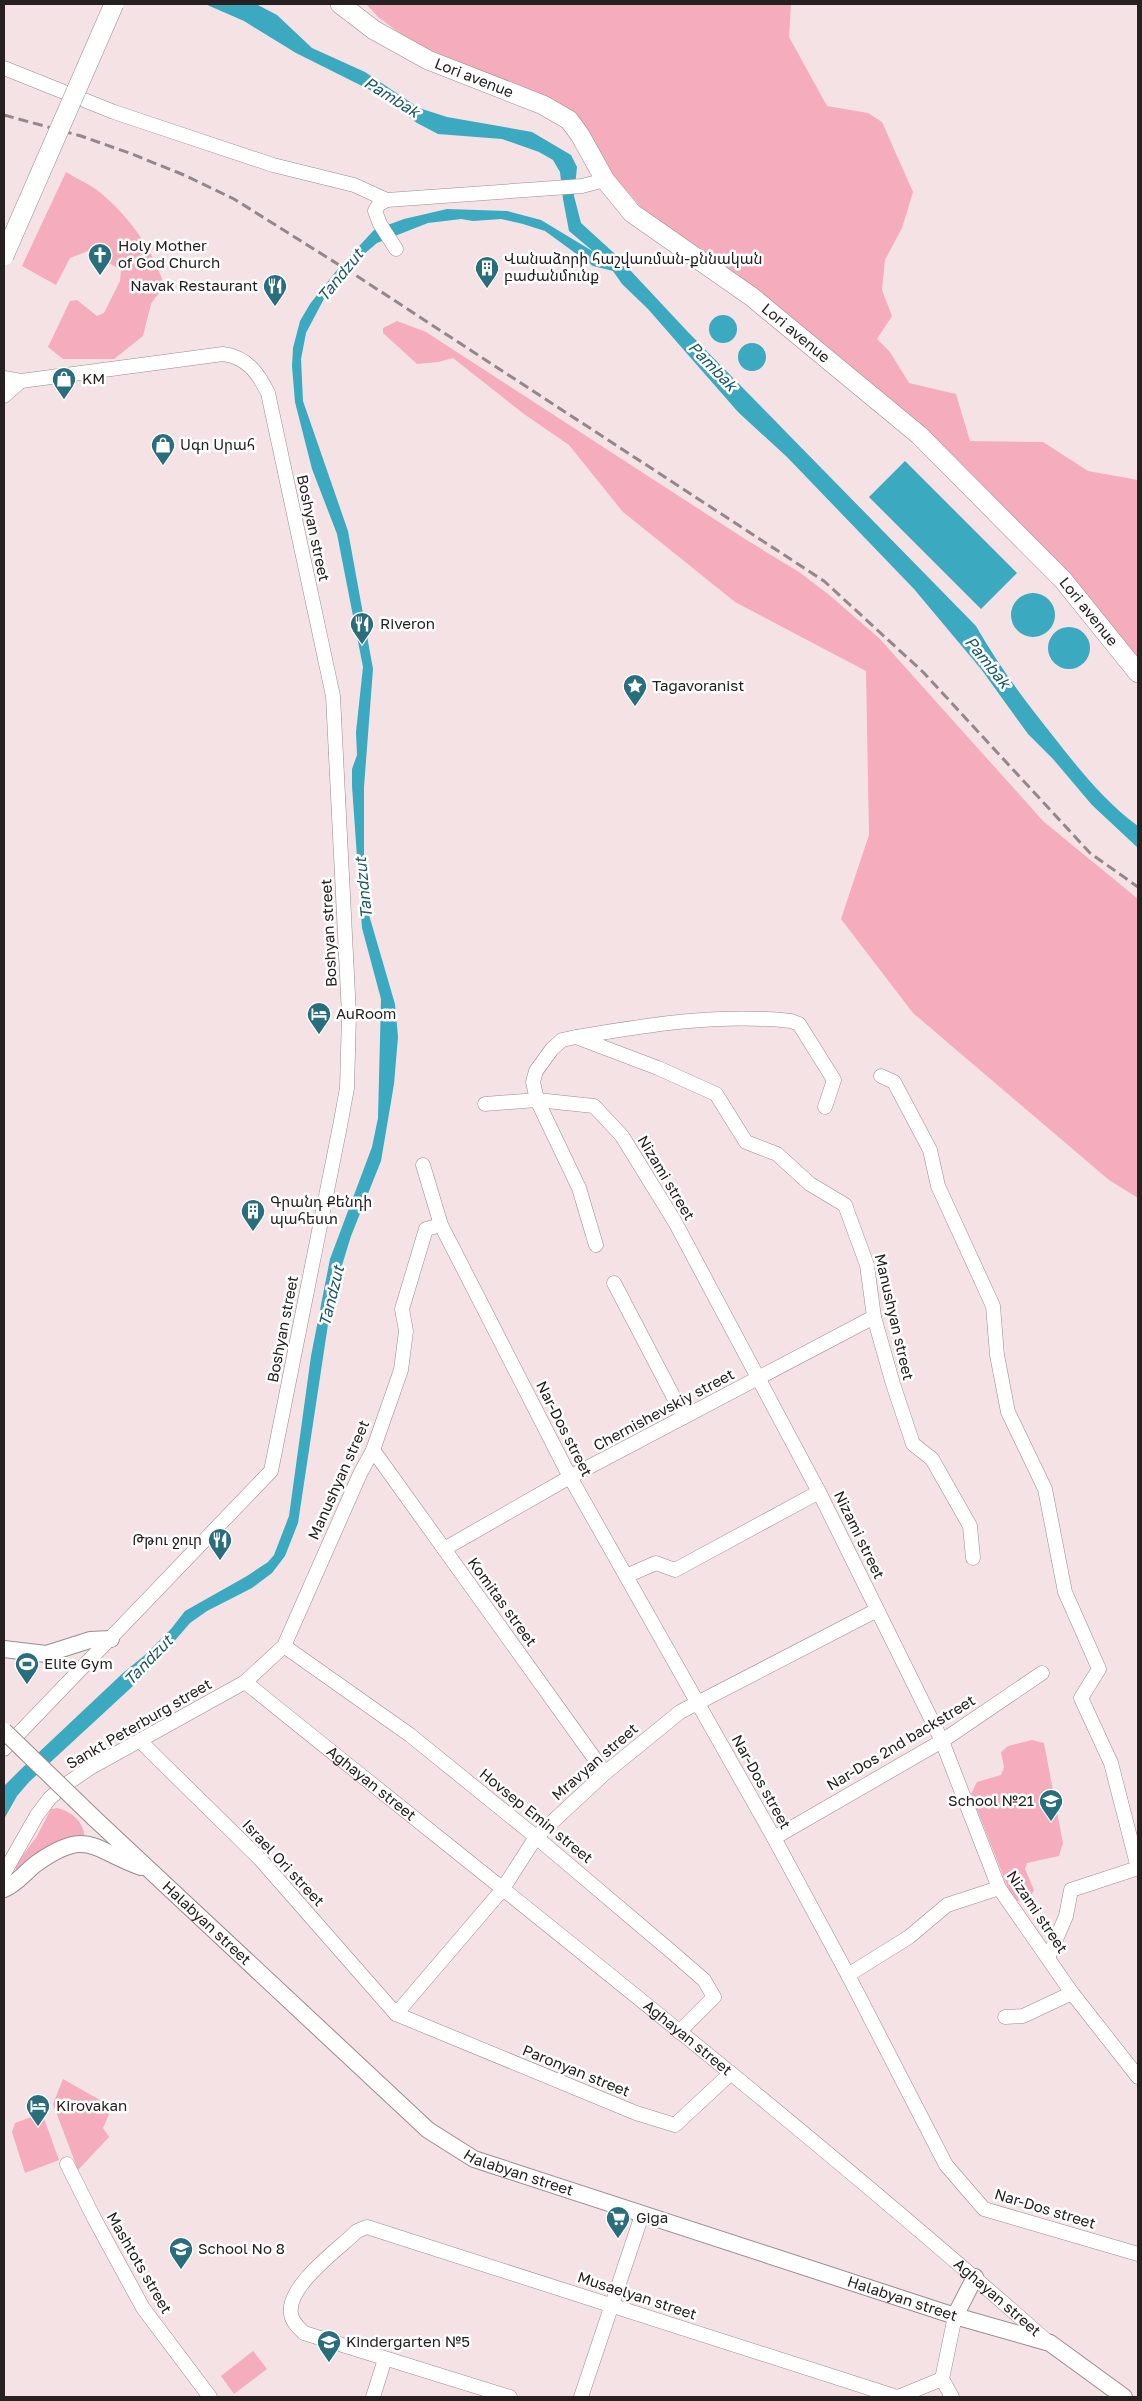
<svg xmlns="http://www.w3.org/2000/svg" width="1142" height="2401" font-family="'Golos Text','Noto Sans Armenian',sans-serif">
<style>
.green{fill:#f5acbc}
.water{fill:#3ba9c0}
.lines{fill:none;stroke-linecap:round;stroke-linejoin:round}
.minor-casing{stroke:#9c8b8e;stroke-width:15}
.major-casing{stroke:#9c8b8e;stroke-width:18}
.highway-casing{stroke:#9c8b8e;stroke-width:20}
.minor{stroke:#fff;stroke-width:14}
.major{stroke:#fff;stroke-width:16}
.highway{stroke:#fff;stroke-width:19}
.rail{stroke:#948789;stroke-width:3;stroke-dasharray:10 5;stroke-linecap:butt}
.major-bridge-casing{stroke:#9c8b8e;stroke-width:18;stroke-linecap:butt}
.highway-bridge-casing{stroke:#9c8b8e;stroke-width:20;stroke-linecap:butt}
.major-bridge{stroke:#fff;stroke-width:16}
.highway-bridge{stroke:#fff;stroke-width:19}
.labels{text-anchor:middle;stroke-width:5;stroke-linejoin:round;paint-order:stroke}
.street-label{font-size:15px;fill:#262021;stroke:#fff}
.poi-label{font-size:15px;fill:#262021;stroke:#fff;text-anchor:start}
.water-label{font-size:16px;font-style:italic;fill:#1b5764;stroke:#fff}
</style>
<rect width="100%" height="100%" fill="#f5e2e5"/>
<path class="green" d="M366,4H791L789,37L827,106L868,113L882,122L913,192L902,228L885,260L882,290L892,316L877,339L890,352L909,383L956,394L970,441L1043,442L1088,471L1138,480V657L1060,565L650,218L610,171L577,117L412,42L378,17Z
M66,172C77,179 92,185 102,194C130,218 153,250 164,285L151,304L143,336L114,359H63L48,347L70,301L77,300L97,316L104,313L120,281L121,270L88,251L70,258L56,285L22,266Z
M397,321L426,332L745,539L799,572L828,594L879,638L1043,821L1138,899V1198L1109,1180L913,1013L841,919L869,835L866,671L735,602L623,512L569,445L524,414L453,358L438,362L417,364L383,333V328Z
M1032,1740L1044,1743L1063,1843L1059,1856L1027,1863L1025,1869L1034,1890L1030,1897L1017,1901L1010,1893L971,1794L977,1782L1001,1775L1004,1767L1001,1752L1008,1746Z
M57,1808C73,1812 83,1821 85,1838L16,1874V1865L37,1836L51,1809Z
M63,2079L112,2107L103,2128L109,2137L78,2170L53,2104Z
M42,2113L59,2160L25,2173L12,2132L15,2123Z
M253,2351L267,2369L234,2394L221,2376Z"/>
<path class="water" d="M205,4H256L277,15L312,48L365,72L419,108L447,117L532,132L571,155L577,167L574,196L581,223L615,254L687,331L976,626C998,665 1025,701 1053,736C1078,768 1105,802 1138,826V848L1092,805L1053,759L1028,734L981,669L914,589L787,457L738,412L648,309L622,284L613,271L593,266L545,231L523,224L501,219L473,221L461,219L428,223L377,243L350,266L327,293L306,333L301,359L303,401L348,531L373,669L364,787V866L367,908L395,1004L398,1037L394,1084L381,1161L351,1236L332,1298L298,1523L285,1556L272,1573L252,1588L207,1611L190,1623L146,1674L29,1782L17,1796L4,1819V1786L19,1771L123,1673L145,1655L171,1629L185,1611L247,1576L268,1562L274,1555L289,1516L311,1356L330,1259L372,1147L378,1118L381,999L362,928L352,786V769L357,755L356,732L363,667L337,534L312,469L295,402L292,366L293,348L300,321L310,304L337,270L374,230L404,219L447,209L507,211L541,220L594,252L569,231L563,199L560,172L553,160L539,152L502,139L438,134L417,123L374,92L296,53L244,21Z
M709 329a14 14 0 1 1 28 0a14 14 0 1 1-28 0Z
M738 357a14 14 0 1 1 28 0a14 14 0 1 1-28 0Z
M905,461L1017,573L981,609L869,497Z
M1011 615a22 22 0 1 1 44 0a22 22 0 1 1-44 0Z
M1048 648a21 21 0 1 1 42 0a21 21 0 1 1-42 0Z"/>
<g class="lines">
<g class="minor-casing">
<g id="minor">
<path d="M4,68L114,112L273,165L354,185L387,200"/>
<path d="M396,249L380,224L375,211L379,204L387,200L582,186L605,180"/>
<path d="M4,378L21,381L223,354C247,357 258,373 268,393L333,696L349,1015L347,1088L340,1126L271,1471L4,1749"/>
<path d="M4,396L21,381"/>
<path d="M577,1037C646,1025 720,1013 791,1021L799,1024L834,1080L825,1107"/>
<path d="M881,1076L894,1082L930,1150L938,1186L993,1306L997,1355L1008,1412L1045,1489L1065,1592L1099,1669L1081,1698L1111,1763L1138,1868L1071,1890L1066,1916L1048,1958"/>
<path d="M485,1104L537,1100L594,1106L622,1136L675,1222L819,1492L942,1741L999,1888L1072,1993L1138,2077"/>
<path d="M423,1165L441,1225L570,1477L774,1838L848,1975L946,2165L984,2209L1138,2254"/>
<path d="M596,1245L579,1188L537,1100L533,1082L536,1071L552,1049L562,1040L576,1037L658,1068L716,1094L746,1142L777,1154L810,1184L845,1205L867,1265L874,1317L893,1384L913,1444L932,1459L970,1526L973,1558"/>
<path d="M614,1283L684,1417"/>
<path d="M373,1450L605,1773"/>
<path d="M444,1549L570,1477L874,1317"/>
<path d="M626,1576L656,1563L675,1570L819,1492"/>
<path d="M284,1646L410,1735L536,1837L673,1953L704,1980L714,1997L679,2032"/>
<path id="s1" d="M245,1682C515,1900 789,2113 1048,2342"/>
<path d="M140,1741L260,1859L396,2014L636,2113L675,2125L731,2073"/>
<path d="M774,1838L942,1741L1042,1673"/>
<path d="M4,1873L37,1815L50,1798L65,1785L90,1768L245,1682L284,1646L360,1474L373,1450L401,1370L406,1331L402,1309L426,1229L441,1225"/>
<path d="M848,1975L909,1937L947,1905L999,1888"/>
<path d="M396,2014L502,1890L536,1837L605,1773L680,1712L877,1610"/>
<path d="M1005,2017L1023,2016L1072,1993"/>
<path d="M67,2164L94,2218L143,2308L210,2397"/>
<path d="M373,2397L385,2359"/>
<path d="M510,2397L304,2333C299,2328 292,2322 291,2314C286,2286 339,2249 357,2231L367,2227L897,2397"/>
<path d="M581,2397L642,2215"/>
<path d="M898,2397L942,2379"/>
<path d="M952,2397L942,2379L955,2316"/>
</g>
</g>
<g class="major-casing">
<g id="major">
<path d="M4,1649L46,1654L90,1640L111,1639"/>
<path id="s2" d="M94,1818L428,2130L474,2159L955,2316L1050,2343L1124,2397"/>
<path d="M4,1889C17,1884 26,1871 37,1863C88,1827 93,1850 141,1867"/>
<path d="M955,2316L975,2277"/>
</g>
</g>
<g class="highway-casing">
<g id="highway">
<path id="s3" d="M340,4L374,30L428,60L543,105L569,120L580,135L605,180L632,213L752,297L919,435L1063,580L1138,673"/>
</g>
</g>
<use href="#minor" class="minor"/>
<use href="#major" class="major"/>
<use href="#highway" class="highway"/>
<path class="rail" d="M4,115L81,136L132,154L184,175L234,199L360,278L824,581L923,672L1090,853L1138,887"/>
<g class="major-bridge-casing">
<path id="major-bridge" d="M4,1731L94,1818"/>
</g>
<g class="highway-bridge-casing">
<path id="highway-bridge" d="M4,256L114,4"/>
</g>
<use href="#major-bridge" class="major-bridge"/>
<use href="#highway-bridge" class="highway-bridge"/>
</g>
<defs>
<g id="church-pin" transform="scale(1.25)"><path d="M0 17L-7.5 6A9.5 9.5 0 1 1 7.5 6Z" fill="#296e7d" stroke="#fff"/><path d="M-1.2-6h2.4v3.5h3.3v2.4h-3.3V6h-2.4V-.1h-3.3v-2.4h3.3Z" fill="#fff"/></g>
<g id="building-pin" transform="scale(1.25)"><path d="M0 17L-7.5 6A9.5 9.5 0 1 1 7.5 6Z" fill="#296e7d" stroke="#fff"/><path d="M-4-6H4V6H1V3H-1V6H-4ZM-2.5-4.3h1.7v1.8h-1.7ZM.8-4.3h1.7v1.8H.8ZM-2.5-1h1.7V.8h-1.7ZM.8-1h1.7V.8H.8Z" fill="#fff"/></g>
<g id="restaurant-pin" transform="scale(1.25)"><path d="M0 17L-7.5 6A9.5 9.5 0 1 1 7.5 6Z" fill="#296e7d" stroke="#fff"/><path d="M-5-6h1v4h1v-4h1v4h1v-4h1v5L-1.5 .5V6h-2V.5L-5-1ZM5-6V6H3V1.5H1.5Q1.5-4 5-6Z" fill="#fff"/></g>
<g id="shop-pin" transform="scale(1.25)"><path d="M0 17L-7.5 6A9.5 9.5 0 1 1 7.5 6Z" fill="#296e7d" stroke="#fff"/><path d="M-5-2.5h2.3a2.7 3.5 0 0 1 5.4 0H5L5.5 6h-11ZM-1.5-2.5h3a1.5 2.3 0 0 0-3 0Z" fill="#fff"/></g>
<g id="sight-pin" transform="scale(1.25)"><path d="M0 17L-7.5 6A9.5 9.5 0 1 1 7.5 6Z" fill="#296e7d" stroke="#fff"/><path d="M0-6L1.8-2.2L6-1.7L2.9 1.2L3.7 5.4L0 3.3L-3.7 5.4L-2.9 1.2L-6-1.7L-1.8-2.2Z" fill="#fff"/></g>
<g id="hotel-pin" transform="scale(1.25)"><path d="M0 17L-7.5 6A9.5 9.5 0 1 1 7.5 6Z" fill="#296e7d" stroke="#fff"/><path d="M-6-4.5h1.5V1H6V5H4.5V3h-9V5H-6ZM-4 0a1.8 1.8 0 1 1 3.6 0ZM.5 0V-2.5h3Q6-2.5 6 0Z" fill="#fff"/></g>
<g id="stadium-pin" transform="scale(1.25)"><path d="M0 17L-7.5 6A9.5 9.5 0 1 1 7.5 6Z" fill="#296e7d" stroke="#fff"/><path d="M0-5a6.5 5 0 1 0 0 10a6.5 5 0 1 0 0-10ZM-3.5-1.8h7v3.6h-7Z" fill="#fff"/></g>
<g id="school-pin" transform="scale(1.25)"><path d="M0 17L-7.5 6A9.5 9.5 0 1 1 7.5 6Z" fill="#296e7d" stroke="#fff"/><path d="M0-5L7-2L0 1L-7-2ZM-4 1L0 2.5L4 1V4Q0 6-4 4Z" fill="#fff"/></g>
<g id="supermarket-pin" transform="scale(1.25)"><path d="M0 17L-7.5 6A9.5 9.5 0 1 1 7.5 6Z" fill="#296e7d" stroke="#fff"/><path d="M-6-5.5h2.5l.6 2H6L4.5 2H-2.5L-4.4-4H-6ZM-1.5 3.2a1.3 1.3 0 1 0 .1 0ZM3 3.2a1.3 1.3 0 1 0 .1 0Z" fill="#fff"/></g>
</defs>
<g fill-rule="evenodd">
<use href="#church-pin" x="100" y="255"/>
<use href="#building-pin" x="487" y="268"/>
<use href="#restaurant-pin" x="275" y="286"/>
<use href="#shop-pin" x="64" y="379"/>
<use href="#shop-pin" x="163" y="445"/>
<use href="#restaurant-pin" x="362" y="624"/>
<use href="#sight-pin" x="635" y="686"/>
<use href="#hotel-pin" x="319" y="1014"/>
<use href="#building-pin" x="253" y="1211"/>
<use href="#restaurant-pin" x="220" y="1540"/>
<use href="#stadium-pin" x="27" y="1664"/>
<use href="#school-pin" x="1051" y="1801"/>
<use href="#hotel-pin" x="38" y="2106"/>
<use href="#supermarket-pin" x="618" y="2218"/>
<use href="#school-pin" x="181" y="2249"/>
<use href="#school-pin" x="329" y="2342"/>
</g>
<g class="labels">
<g class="street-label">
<text dy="5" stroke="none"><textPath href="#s3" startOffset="154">Lori avenue</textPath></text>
<text dy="5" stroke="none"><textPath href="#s3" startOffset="574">Lori avenue</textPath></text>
<text transform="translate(313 528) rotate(78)" y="5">Boshyan street</text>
<text dy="5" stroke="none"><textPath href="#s3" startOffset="979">Lori avenue</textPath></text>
<text transform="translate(329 933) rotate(-93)" y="5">Boshyan street</text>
<text transform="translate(666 1178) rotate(59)" y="5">Nizami street</text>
<text transform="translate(894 1317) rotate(77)" y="5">Manushyan street</text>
<text transform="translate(283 1329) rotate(-79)" y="5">Boshyan street</text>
<text transform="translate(664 1410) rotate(-28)" y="5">Chernishevskiy street</text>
<text transform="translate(564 1429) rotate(63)" y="5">Nar-Dos street</text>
<text transform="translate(339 1480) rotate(-66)" y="5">Manushyan street</text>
<text transform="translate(859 1535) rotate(64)" y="5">Nizami street</text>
<text transform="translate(502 1602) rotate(54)" y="5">Komitas street</text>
<text transform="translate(139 1724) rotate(-30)" y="5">Sankt Peterburg street</text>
<text transform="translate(901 1743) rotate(-31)" y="5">Nar-Dos 2nd backstreet</text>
<text transform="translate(595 1762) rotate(-41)" y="5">Mravyan street</text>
<text transform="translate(761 1782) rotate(61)" y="5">Nar-Dos street</text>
<text dy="5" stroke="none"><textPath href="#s1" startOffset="162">Aghayan street</textPath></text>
<text transform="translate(536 1816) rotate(39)" y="5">Hovsep Emin street</text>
<text transform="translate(283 1863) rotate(47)" y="5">Israel Ori street</text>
<text transform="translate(1037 1912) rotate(56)" y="5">Nizami street</text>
<text dy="5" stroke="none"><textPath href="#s2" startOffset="154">Halabyan street</textPath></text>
<text dy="5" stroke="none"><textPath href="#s1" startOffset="568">Aghayan street</textPath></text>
<text transform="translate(576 2071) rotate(22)" y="5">Paronyan street</text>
<text dy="5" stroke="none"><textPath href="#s2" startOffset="558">Halabyan street</textPath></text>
<text transform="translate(1045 2209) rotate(17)" y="5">Nar-Dos street</text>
<text transform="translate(139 2263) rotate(60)" y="5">Mashtots street</text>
<text transform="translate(637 2296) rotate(18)" y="5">Musaelyan street</text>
<text dy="5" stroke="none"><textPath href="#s1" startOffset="972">Aghayan street</textPath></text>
<text dy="5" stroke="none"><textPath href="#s2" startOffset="962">Halabyan street</textPath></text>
</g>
<g class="poi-label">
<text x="118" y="251">Holy Mother<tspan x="118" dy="17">of God Church</tspan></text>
<text x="504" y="264">Վանաձորի հաշվառման-քննական<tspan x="504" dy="17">բաժանմունք</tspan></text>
<text x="258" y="291" text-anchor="end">Navak Restaurant</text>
<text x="82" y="384">KM</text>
<text x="180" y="450">Սգո Սրահ</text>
<text x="380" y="629">Riveron</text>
<text x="652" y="691">Tagavoranist</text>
<text x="336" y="1019">AuRoom</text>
<text x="270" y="1207">Գրանդ Քենդի<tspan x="270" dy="17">պահեստ</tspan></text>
<text x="202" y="1545" text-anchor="end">Թթու ջուր</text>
<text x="44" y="1669">Elite Gym</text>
<text x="1034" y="1806" text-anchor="end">School №21</text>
<text x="56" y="2111">Kirovakan</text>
<text x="636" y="2223">Giga</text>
<text x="198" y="2254">School No 8</text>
<text x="346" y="2347">Kindergarten №5</text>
</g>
<g class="water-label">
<text transform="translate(392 97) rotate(32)" y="6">Pambak</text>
<text transform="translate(340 275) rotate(-51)" y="6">Tandzut</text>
<text transform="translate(713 366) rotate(46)" y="6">Pambak</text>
<text transform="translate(988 662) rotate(51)" y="6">Pambak</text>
<text transform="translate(363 888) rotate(-96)" y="6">Tandzut</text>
<text transform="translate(331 1296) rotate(-76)" y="6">Tandzut</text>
<text transform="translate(148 1660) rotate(-46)" y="6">Tandzut</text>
</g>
</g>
<rect width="1142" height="2401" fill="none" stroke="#262021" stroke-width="10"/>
</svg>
